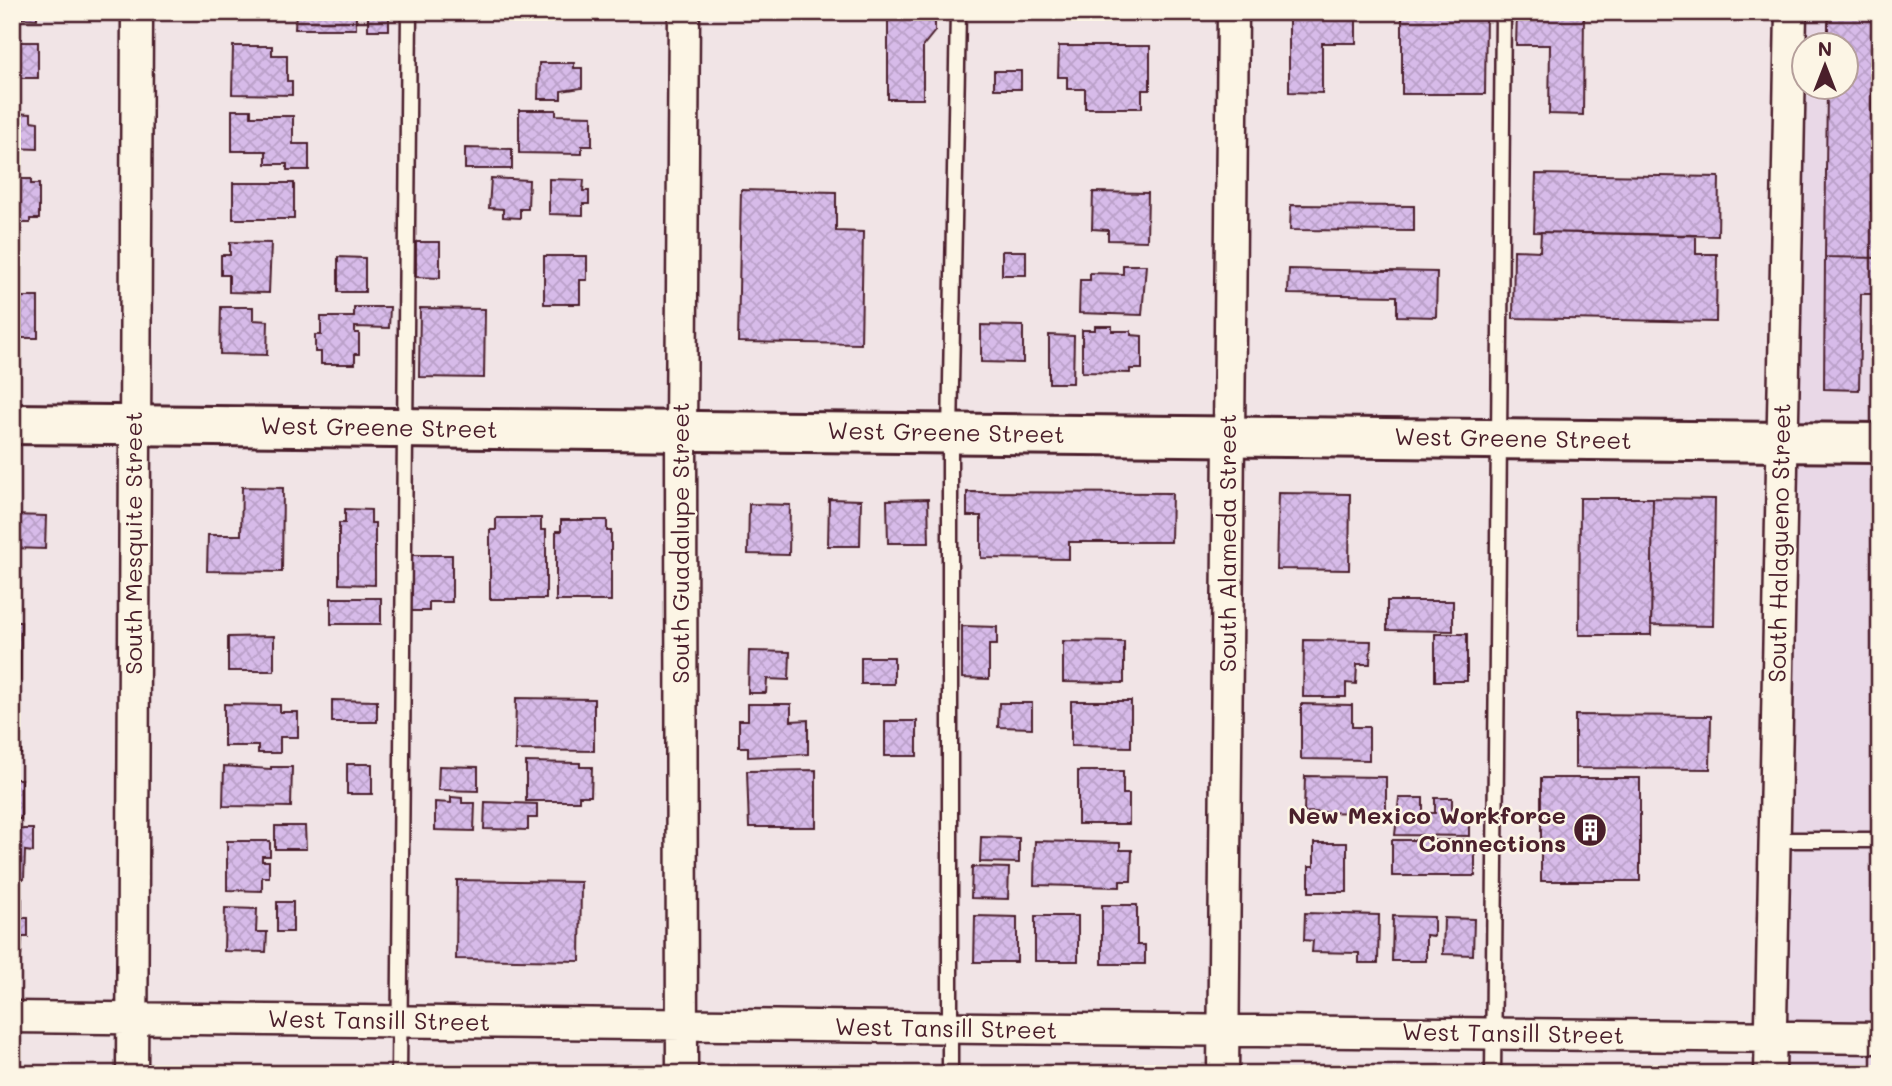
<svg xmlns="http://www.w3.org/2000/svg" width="1892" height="1086" font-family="Mali,sans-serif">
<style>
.built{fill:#e9d8e7;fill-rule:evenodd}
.building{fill:url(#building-cross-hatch);stroke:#4a1f2b;stroke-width:2}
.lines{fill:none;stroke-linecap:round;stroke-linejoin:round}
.lane-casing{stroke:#4a1f2b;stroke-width:19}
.street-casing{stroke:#4a1f2b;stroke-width:35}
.secondary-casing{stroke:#4a1f2b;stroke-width:44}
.lane{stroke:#fcf5e5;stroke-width:14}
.street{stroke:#fcf5e5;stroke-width:30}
.secondary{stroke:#fcf5e5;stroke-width:38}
.labels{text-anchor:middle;stroke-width:5;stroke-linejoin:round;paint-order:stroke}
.street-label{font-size:24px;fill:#4a1f2b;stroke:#fcf5e5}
.poi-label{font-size:24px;font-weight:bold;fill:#4a1f2b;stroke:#fcf5e5;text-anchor:end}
</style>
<defs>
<pattern id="building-cross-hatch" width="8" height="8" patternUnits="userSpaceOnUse" patternTransform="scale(1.75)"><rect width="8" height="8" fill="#d7bbe9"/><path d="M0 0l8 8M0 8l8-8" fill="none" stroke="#baa0c8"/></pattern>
</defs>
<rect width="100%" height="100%" fill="#f1e4e6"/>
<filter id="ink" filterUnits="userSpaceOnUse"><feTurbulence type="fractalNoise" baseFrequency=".0143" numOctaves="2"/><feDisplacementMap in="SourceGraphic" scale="14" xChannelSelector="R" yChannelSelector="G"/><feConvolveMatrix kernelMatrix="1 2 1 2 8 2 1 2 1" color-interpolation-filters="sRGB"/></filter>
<g filter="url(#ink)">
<path class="built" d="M1791,12H1880V1074H1770ZM1804,46H1846V88H1804Z"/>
<path class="building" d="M12,12H37V19L12,18Z
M296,12H356V29H295Z
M368,12H389V30H368Z
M737,12H821V18L737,17Z
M888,12H935V31L923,46V99H888Z
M1289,12H1356V43H1322V93L1289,92Z
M1402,12H1486L1485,94H1402Z
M1517,12H1584L1583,115L1549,114L1550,45H1516Z
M1597,12H1717V20L1597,18Z
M1828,12H1873L1871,211H1880V258L1825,257L1827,88H1846V46H1828Z
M12,42H38V78H12Z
M233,46H272V55H287V81H292V95L232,94Z
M1059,46H1150V90H1142V108H1085V89H1067V77H1058Z
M539,63H574V68H582V88L561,91V99H538Z
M994,71H1021V89H994Z
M232,110H251V116H293V144H309V170H287V164H266V151H232Z
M519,110H556V115L592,116V146H582V154L519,153Z
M12,113L31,114V121L38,122V149L12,148Z
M465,148L512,149V169H465Z
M1536,174L1719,177L1718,236L1534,232Z
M491,178L529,180L528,209H520V218L503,217V209L489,208Z
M12,179H31V184H39V219H30V223H12Z
M549,179L584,180L583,191H589V204H583V215L549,214Z
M233,183H294V219H233Z
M741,190L836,192V231L863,232L861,344L738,342Z
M1093,192L1148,193L1147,241L1108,240V230L1092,229Z
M1291,205L1414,206V231L1290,230Z
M1541,232L1696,235V254H1717L1716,322L1513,318L1514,250L1540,251Z
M230,242L271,243L269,293L229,292V275H221V255H230Z
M416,242H440V278L416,277Z
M1002,251H1026V275H1002Z
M544,256H587V280H580V304H544Z
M338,257L365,258V292H338Z
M1825,257L1880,258V294H1861L1859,390L1824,389Z
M1123,265H1146L1142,315L1079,313L1080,280H1090V273L1123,274Z
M1289,269L1437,272L1436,317L1397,316V296L1288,294Z
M12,297H38V338H12Z
M221,307H253V320L268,321L267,355L220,354Z
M354,307H390L389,328L355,327V333H359V354H355V364H321V352H315V335H321V317H354Z
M420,308L485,309L484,378L419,377Z
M981,325L1023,326V363L981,362Z
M1095,326H1112V331H1131V335L1142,336V369H1130V373L1082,372V330H1095Z
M1049,335L1074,336L1073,383H1049Z
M242,487L283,488L282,572L207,571L208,535H241Z
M967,492L1172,493L1171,542H1069V559L981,558V516H967Z
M1278,493L1350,494L1349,570L1276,569Z
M1580,498H1653L1651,635H1579Z
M1653,498L1715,499L1713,626L1651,625Z
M829,499L861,500L860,546H828Z
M928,499L929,543H888L887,500Z
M749,504L790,505L789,555L748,554Z
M345,509L371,510V523H375V585L339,584V523H345Z
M12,515L46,516L45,549L12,548Z
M496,518H541V530H546V599H490V530H496Z
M561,520H607V531H611V601H556V531H561Z
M410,555H452V602H429V611H410Z
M331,598H381V624H331Z
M1387,601H1453V631L1387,630Z
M12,622H21L20,681H12Z
M962,626L997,627V645H989V679L962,678Z
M1435,634H1467V681H1435Z
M274,636V671H228V637Z
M1304,640L1371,641L1370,664H1357L1356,684L1346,683V697H1303Z
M1063,641L1124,642V683L1063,682Z
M749,651L790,652L789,680L767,679L766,693H748Z
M861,657H894V684H861Z
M516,698L594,699V751L515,750Z
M332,700L377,701V722H332Z
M1071,701H1131V747L1071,746Z
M999,703H1032V728L998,727Z
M12,704H21V754H12Z
M224,704L280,705V712H298V737H280V753H258V746H224Z
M748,704H791V721L808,720V754L748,757V747H739V720H748Z
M1301,704L1352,705V727H1369V760L1301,759Z
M1575,715L1711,716L1710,769L1575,768Z
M885,721H917V756H885Z
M12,761L13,779H21V819H12Z
M526,762L580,763V767H592L591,796H579V801H526Z
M347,764H372V794H347Z
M224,766L271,769V767H292L291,807L223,806Z
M439,766L478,767V791L438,790Z
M816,770V827H749L747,771Z
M1078,771H1123V794H1129V824H1078Z
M1305,776L1386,777V813L1304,812Z
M1541,778H1640V881H1541Z
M451,797L462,798V803H475L474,831L435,830V802L451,803Z
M1399,798H1423V813H1435V798H1452V813H1469V836L1395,835Z
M485,802L537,804V818H528V830L484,829Z
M275,826H305L306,849H275Z
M12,829H33V852L25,851L24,879L12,878Z
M981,837L1019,838V863L980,862Z
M1392,840H1475V876H1392Z
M227,841H270V856H262V861H269V877H262V891L227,890Z
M1035,841L1120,843V850H1132L1131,881H1120V887L1034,885Z
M1314,843H1347V892H1309V866H1314Z
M972,867L1009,868L1008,899L971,898Z
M457,880L581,882L580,961L456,959Z
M12,899H22V918H28V937H22L21,955H12Z
M277,902H293V932H277Z
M1102,905H1137V945H1145V964H1102Z
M225,908L257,909L256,932H267L266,952L224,951Z
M1305,913L1379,915L1378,963H1359V953L1312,952L1313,941L1304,940Z
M975,916L1017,917V962H974Z
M1035,916H1078V961H1035Z
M1393,916L1434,917V936L1426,935V961H1392Z
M1444,918L1474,919L1473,955L1443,954Z"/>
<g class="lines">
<g class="lane-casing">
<path id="lane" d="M1776,840H1880
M399,1074L409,12
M950,1074V434L958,12
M1493,1074L1503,12"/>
</g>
<g class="street-casing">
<path id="street" d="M12,1017L1880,1038
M132,1074L137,12
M682,1074L681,431L684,12
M1223,1074L1233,12
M1770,1074L1791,12"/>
</g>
<g class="secondary-casing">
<path id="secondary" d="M12,424L1880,443"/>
</g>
<use href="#lane" class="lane"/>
<use href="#street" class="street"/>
<use href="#secondary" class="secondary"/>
</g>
</g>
<defs>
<g id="building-disc" transform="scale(1.75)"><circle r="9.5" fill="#4a1f2b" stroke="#fcf5e5"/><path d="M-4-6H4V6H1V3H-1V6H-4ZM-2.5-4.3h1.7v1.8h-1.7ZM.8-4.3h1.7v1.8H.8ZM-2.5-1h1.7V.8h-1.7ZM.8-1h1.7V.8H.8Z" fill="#fff"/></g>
</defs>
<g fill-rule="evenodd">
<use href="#building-disc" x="1590" y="830"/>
</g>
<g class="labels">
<g class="street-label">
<text transform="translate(379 428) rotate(1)" y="8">West Greene Street</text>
<text transform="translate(946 433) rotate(1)" y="8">West Greene Street</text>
<text transform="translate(1513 439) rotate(1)" y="8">West Greene Street</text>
<text transform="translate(134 543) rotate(-90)" y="8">South Mesquite Street</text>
<text transform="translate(681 543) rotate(-90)" y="8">South Guadalupe Street</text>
<text transform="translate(1228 543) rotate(-90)" y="8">South Alameda Street</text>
<text transform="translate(1780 543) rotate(-89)" y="8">South Halagueno Street</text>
<text transform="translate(379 1021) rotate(1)" y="8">West Tansill Street</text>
<text transform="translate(946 1029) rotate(1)" y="8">West Tansill Street</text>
<text transform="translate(1513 1034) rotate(1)" y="8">West Tansill Street</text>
</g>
<g class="poi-label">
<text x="1566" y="824">New Mexico Workforce<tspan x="1566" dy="28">Connections</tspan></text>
</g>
</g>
<rect width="1892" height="1086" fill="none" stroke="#fcf5e5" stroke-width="42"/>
<rect x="21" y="21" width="1850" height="1044" fill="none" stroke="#4a1f2b" stroke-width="2.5" filter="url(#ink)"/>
<g transform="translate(1825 66)"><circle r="33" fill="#fcf5e5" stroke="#b59f9b" stroke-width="2"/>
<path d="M0-5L12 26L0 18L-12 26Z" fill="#4a1f2b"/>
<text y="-10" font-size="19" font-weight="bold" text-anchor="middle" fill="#4a1f2b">N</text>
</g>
</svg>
